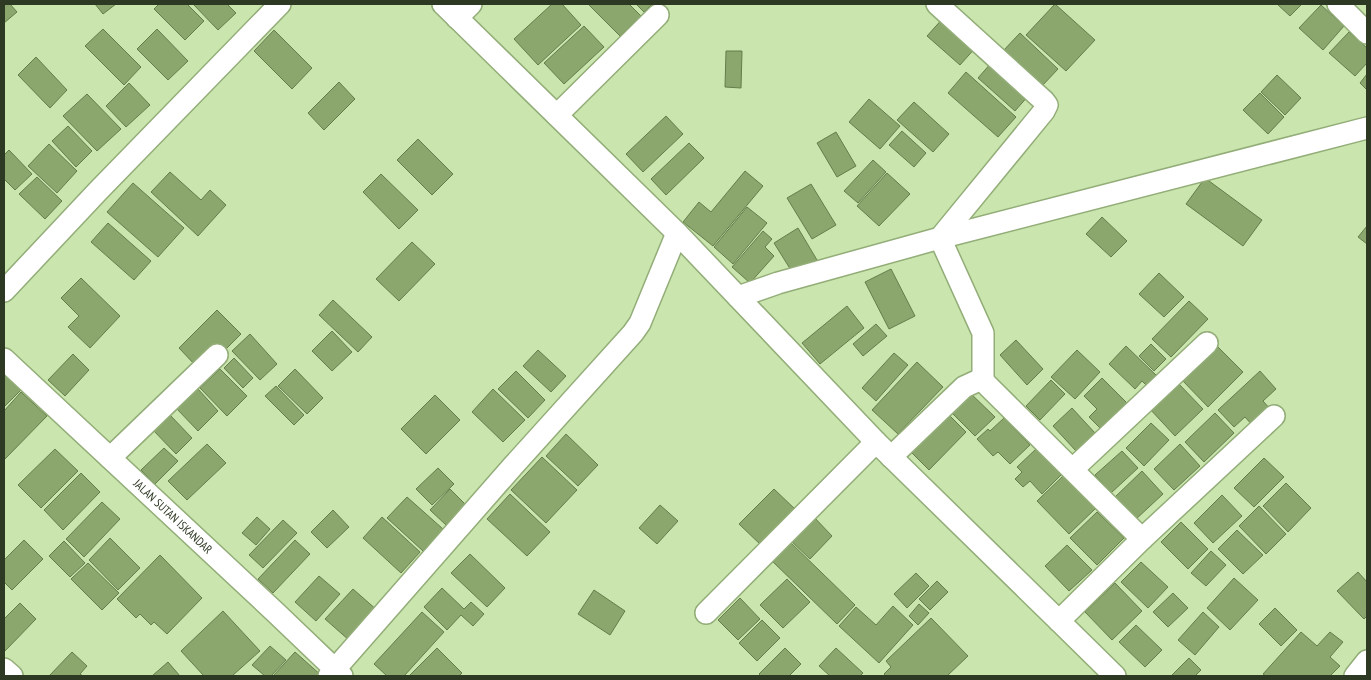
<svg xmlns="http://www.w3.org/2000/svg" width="1371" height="680" font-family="'PT Sans Narrow',sans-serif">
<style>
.building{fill:#8ba76d;stroke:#657d4b}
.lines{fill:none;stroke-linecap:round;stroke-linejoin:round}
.minor-casing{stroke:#93ad78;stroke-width:24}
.minor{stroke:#fff;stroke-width:21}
.labels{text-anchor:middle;stroke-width:4;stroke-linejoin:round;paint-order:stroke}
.street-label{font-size:12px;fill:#2e3923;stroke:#f6ffee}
</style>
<rect width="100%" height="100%" fill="#cae5ae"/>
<path class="building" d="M4,4H10L17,12L4,23Z
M95,4H116L103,14Z
M159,4H187L204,21L185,40L154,9Z
M193,4H227L236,13L218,30Z
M552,4H562L581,25L538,65L514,39Z
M588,4H629L641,16L620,36Z
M636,4H652L644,12Z
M1055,4L1095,40L1066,71L1026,35Z
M1277,4H1302L1290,16Z
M1321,5L1344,26L1323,50L1299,28Z
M945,16L977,46L960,65L927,36Z
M584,26L604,47L564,84L544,63Z
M103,29L141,67L124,85L85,46Z
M157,29L188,61L168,80L137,49Z
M274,30L312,68L292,89L254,51Z
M1349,32L1367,48V63L1355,76L1329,53Z
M1020,33L1058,69L1041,87L1003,51Z
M726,51H742L741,88L725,87Z
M36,57L67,90L50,108L18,75Z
M992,62L1029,95L1015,111L978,78Z
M966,72L1016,117L998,137L948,93Z
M1367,74V90L1360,83Z
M1277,75L1301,98L1285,115L1261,92Z
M339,82L355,99L324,130L308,113Z
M129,83L150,105L126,127L106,106Z
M1260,93L1284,117L1268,134L1243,110Z
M87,94L121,129L97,151L63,116Z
M869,99L900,126L880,149L849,122Z
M914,102L949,134L933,152L897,120Z
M666,116L683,134L643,172L626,154Z
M68,126L92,151L76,167L52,141Z
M902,131L926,153L914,167L889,145Z
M836,132L856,166L837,177L817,143Z
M418,139L453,174L432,195L397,160Z
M689,143L704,158L666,195L651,179Z
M49,144L77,171L57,193L28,166Z
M9,150L32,174L15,190L4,179V155Z
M873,160L886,172L858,203L844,191Z
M745,171L763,186L713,246L683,222L699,202L711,212Z
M170,172L201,200L210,190L226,205L198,236L151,192Z
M887,173L910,194L879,226L857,206Z
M381,174L418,210L399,229L363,192Z
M37,177L62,201L45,219L19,194Z
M1205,178L1262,220L1243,246L1186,204Z
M133,183L184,228L158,257L107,212Z
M811,184L836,225L812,239L787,198Z
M747,207L767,223L733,264L714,247Z
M1102,217L1127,241L1111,257L1086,234Z
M108,223L151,261L134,280L91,242Z
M1367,226V244L1358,237Z
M798,228L817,260L794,275L774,243Z
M763,231L772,239L765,247L774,256L750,283L732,267Z
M412,242L435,264L399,301L376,279Z
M891,269L915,316L889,329L865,282Z
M1159,273L1184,297L1164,317L1139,294Z
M81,278L120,316L90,348L68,327L79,316L61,298Z
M333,300L372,337L358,352L319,315Z
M1189,301L1208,319L1171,357L1152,339Z
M847,306L864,328L820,364L802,343Z
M217,310L241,334L223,352L196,366L179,348Z
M876,324L887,336L863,356L853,344Z
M332,331L352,352L332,371L312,351Z
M250,334L277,364L260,380L232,351Z
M1016,340L1043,369L1027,385L1000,355Z
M1151,344L1166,359L1154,371L1139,356Z
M1126,346L1157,376L1147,386L1142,381L1135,389L1109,364Z
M1217,346L1243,372L1208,407L1182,380Z
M538,350L566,376L551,392L523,366Z
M1077,350L1100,372L1075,399L1051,377Z
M894,353L908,365L876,401L862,388Z
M73,354L89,370L65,396L48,380Z
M234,358L253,378L243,388L224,368Z
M917,362L943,387L898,434L872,410Z
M220,369L247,396L227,416L200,388Z
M295,369L323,398L307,414L278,386Z
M516,371L545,400L528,418L498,389Z
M1260,371L1276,389L1263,401L1271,410L1253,426L1245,417L1234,427L1218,410Z
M4,372L22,389L4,407Z
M1102,378L1128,404L1102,430L1089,417L1097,409L1084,396Z
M1051,380L1065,394L1040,420L1026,406Z
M1177,382L1203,409L1175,436L1149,408Z
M276,386L304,415L294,425L265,396Z
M198,389L218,411L198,431L177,409Z
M493,389L525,420L503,442L472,412Z
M967,390L995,417L975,436L948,409Z
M21,392L47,416L4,460V411Z
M435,395L460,420L426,454L401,429Z
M1072,408L1095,433L1076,451L1053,426Z
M944,410L966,432L929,470L907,448Z
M1215,413L1234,433L1204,462L1185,442Z
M169,414L192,438L176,454L153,430Z
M1004,418L1030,445L1010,464L998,452L993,456L977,439L988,429L990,431Z
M1151,423L1169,440L1144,466L1126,448Z
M566,434L598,465L578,486L546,456Z
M207,444L226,463L187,500L168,481Z
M1180,444L1200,466L1174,490L1154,469Z
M164,448L178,461L155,484L141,470Z
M55,449L78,471L41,508L18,485Z
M1036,449L1061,475L1042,494L1030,481L1023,487L1015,479L1022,472L1017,467Z
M1122,451L1138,468L1111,493L1095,475Z
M542,457L577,490L546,523L511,490Z
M1264,458L1284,477L1254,507L1234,488Z
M438,468L454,484L432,505L416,489Z
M1142,471L1163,494L1135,520L1114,498Z
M81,473L100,492L63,530L44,510Z
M1064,475L1096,508L1069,534L1037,501Z
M1286,483L1311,508L1288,532L1263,506Z
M450,489L465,504L446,525L430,510Z
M774,489L797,511L763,547L739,524Z
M510,494L550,532L527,556L487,519Z
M1222,495L1242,516L1213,543L1194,523Z
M407,497L443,529L423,551L387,518Z
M102,502L120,519L84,557L66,539Z
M660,505L678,521L657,544L639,528Z
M1259,506L1286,534L1266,554L1239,526Z
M333,510L349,527L327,548L311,532Z
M1097,512L1124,538L1097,565L1070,538Z
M812,515L832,536L810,559L789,539Z
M257,517L270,529L256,545L242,533Z
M382,517L420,552L401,573L363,538Z
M283,520L297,533L263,568L249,555Z
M1181,522L1208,549L1188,569L1161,542Z
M1237,530L1263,555L1243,574L1218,549Z
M110,538L140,568L118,590L89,560Z
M24,540L43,559L12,590L4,582V560Z
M295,540L310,554L273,593L258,579Z
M788,540L855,605L837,624L770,559Z
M64,541L85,563L70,577L49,556Z
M1067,545L1092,570L1069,591L1045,566Z
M1211,551L1226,565L1206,586L1191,573Z
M470,554L505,588L487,607L451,573Z
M160,555L202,598L167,634L154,622L151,625L140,614L136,618L117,599Z
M1141,562L1168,587L1148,608L1121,582Z
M88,563L119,593L102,610L71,579Z
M1358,572L1367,582V616L1364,619L1337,591Z
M916,573L929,586L907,608L894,594Z
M319,576L340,594L316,621L295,602Z
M1234,578L1258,600L1230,630L1207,608Z
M787,579L810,602L783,628L760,605Z
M937,581L948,592L930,610L919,599Z
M1115,583L1142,611L1112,640L1085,612Z
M442,588L464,609L471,602L484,614L473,626L461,615L447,630L424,607Z
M353,589L378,611L350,641L325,619Z
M594,590L625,611L610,635L578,614Z
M1173,593L1188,608L1168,627L1153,612Z
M740,598L760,619L738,640L718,620Z
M20,603L36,619L4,652V619Z
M919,604L929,613L918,625L909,616Z
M893,606L913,625L879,663L839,626L856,607L876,625Z
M1275,608L1297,630L1281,646L1259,624Z
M223,611L260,651L232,676H204L181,651Z
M422,612L444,632L404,676H387L374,664Z
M1203,612L1219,627L1195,655L1178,640Z
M931,618L968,656L947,676H886L884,674L891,667L886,661Z
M762,620L780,638L757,661L739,643Z
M1136,625L1162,650L1145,667L1119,642Z
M1301,632L1317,646L1330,632L1343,642L1330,657L1340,666L1330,676H1266L1263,674Z
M270,646L286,660L271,676H265L252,665Z
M437,648L462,673L459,676H409Z
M785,648L801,664L789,676H761L759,674Z
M836,648L863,673L860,676H830L819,666Z
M72,652L87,666L80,674L83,676H49Z
M295,652L322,676H273Z
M1189,658L1201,670L1195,676H1171Z
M168,662L180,676H152Z"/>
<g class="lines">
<g class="minor-casing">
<g id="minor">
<path d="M443,4L677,233L876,442L1059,621L1115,676"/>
<path d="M937,4L1044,101L1047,105L1044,111L940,238L983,333V381"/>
<path d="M1338,4L1367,33"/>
<path d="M457,18L471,4"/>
<path d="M557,115L658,15"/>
<path d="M4,291L98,191L280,4"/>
<path d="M738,297L778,283L940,238L1367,128"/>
<path id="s1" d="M4,359L274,611L342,676"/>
<path d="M891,457L964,387L977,381H983L1142,539"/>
<path d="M110,458L217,355"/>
<path d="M1073,469L1207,343"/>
<path d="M706,613L876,442"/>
<path d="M1059,621L1142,539L1274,416"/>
<path d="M4,669L12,676"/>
<path d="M329,676L513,466L633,333L640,323L677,233"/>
<path d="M1355,676L1367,661"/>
</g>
</g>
<use href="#minor" class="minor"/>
</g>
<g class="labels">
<g class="street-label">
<text dy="4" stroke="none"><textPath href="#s1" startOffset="231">JALAN SUTAN ISKANDAR</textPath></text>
</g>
</g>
<rect width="1371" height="680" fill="none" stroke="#2e3923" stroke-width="10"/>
</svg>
